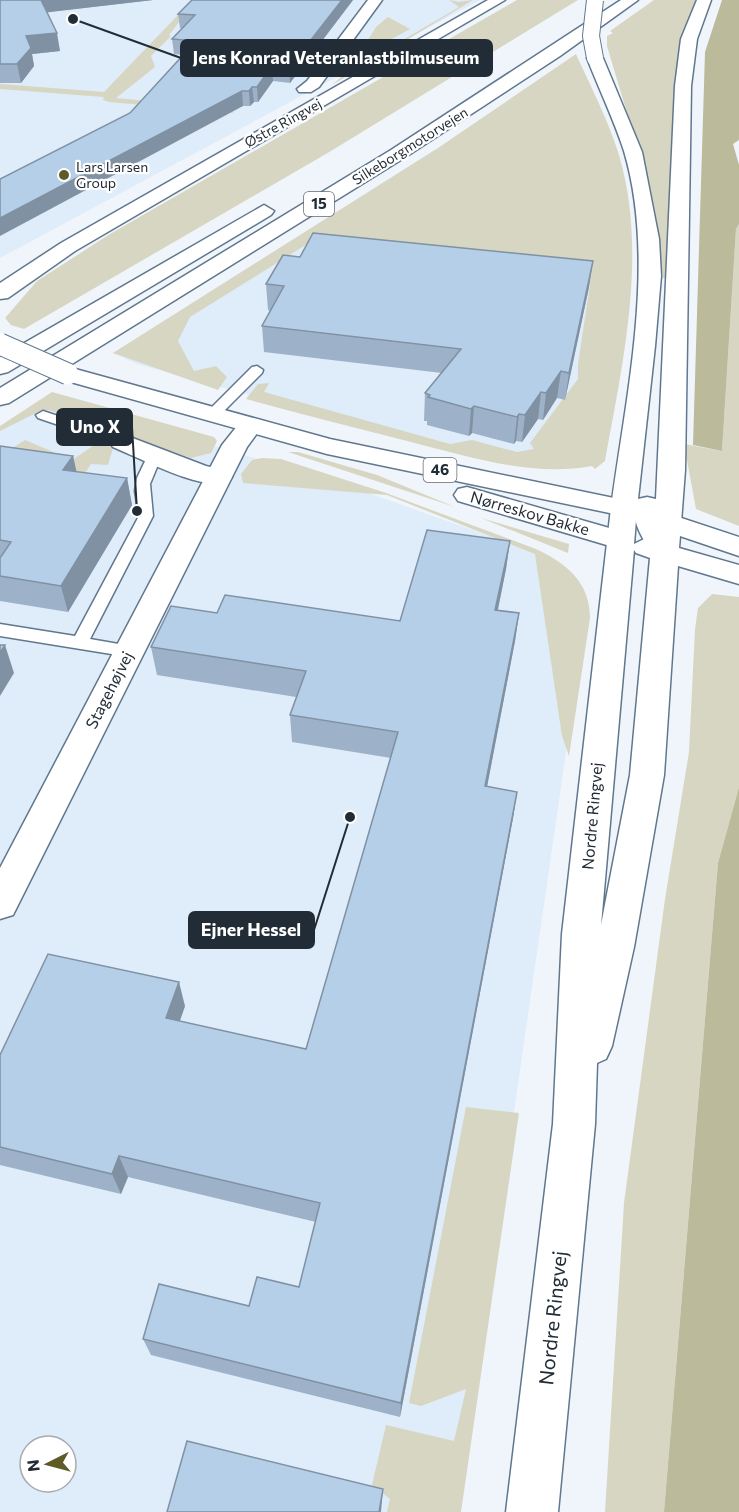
<svg xmlns="http://www.w3.org/2000/svg" width="739" height="1512" font-family="Commissioner,sans-serif">
<style>
.built{fill:#dfecf9;fill-rule:evenodd}
.green{fill:#d7d6c2}
.forest{fill:#bbba9a}
.lines{fill:none;stroke-linecap:round;stroke-linejoin:round}
.lane-casing{stroke:#60778e;stroke-width:3}
.street-casing{stroke:#60778e;stroke-width:3}
.secondary-casing{stroke:#60778e;stroke-width:3}
.primary-casing{stroke:#60778e;stroke-width:3}
.highway-casing{stroke:#60778e;stroke-width:3}
.lane{fill:#fff;fill-rule:evenodd}
.street{fill:#fff;fill-rule:evenodd}
.secondary{fill:#fff;fill-rule:evenodd}
.primary{fill:#fff;fill-rule:evenodd}
.highway{fill:#fff;fill-rule:evenodd}
.primary-bridge-casing{stroke:#60778e;stroke-width:23;stroke-linecap:butt}
.highway-bridge-casing{stroke:#60778e;stroke-width:18;stroke-linecap:butt}
.primary-bridge{stroke:#fff;stroke-width:21}
.highway-bridge{stroke:#fff;stroke-width:16}
.wall{fill:#9db2c8}
.shaded-wall{fill:#7f91a2}
.building{fill:#b6cfe8;stroke:#7f91a2;stroke-width:1.5}
.poi-dot{fill:#5e5b27;stroke:#fff;stroke-width:2}
.labels{text-anchor:middle;stroke-width:4.5;stroke-linejoin:round;paint-order:stroke}
.far-street-label{font-size:14px;fill:#222c36;stroke:#fff}
.far-poi-label{font-size:14px;fill:#222c36;stroke:#fff;text-anchor:start}
.shield{fill:#fff;stroke:#646b72;stroke-width:1.5}
.shield-label{font-size:15px;font-weight:bold;fill:#222c36}
.street-label{font-size:16px;fill:#222c36;stroke:#fff}
.near-street-label{font-size:20px;fill:#222c36;stroke:#fff}
.leader{fill:none;stroke:#222c36;stroke-width:2}
.callout-dot{fill:#222c36;stroke:#fff;stroke-width:2}
.callout{fill:#222c36;stroke:#222c36;stroke-width:2}
.callout-label{font-size:18px;text-anchor:middle;font-weight:bold;fill:#fff}
</style>
<rect width="100%" height="100%" fill="#f0f5fb"/>
<path class="built" d="M0,0H480L0,258Z
M438,148L614,170L598,458L445,449L137,364L113,353Z
M52,397L357,489L543,555L574,697L456,1512H0V428ZM30,1446H66V1482H30Z"/>
<path class="green" d="M449,0L458,2L473,0L332,85L367,55L349,50V47L380,46L403,40L459,7Z
M517,0H578L331,151L24,329L11,325L5,318L37,281L110,234Z
M654,0H698L672,280L663,278L650,190L607,46V36L613,33L610,31Z
M186,13L169,35L171,36L151,56L155,67L116,98L232,109L233,113L109,102L103,100L104,97L0,89V84L104,92L179,14Z
M388,17L410,29L388,41L356,40H368L376,27Z
M576,54C591,87 608,120 619,155C648,253 623,362 605,461L595,469L592,466C531,477 470,457 411,442C356,428 301,414 246,399L258,384L269,383L264,392L450,444L472,440L517,452L534,449L530,443L578,379V364L590,285L369,261L312,241L190,317L178,341L194,371L216,366L227,377L218,390L113,353L438,148Z
M739,224V526L696,509L684,444L722,451L736,229Z
M52,392L214,437L217,441L211,453L191,458L49,410L40,411L0,431V426Z
M25,440L72,460L99,442L113,448L108,465L91,464L80,481L0,456Z
M288,452H298L377,475L455,507Z
M262,458L281,459L386,493L536,549C566,563 590,582 590,618L569,756L562,736L535,554L387,495L243,483L241,474L252,460Z
M481,518L569,544L568,553Z
M712,594L739,597V787L718,863L664,1512H605L624,1203L665,899L689,752L695,629L698,608Z
M466,1107L519,1113L461,1512H387L390,1499L372,1485L386,1425L454,1441L466,1389L421,1406L409,1403Z"/>
<path class="forest" d="M722,0H739V140L733,144L739,165V224L736,229L722,451L693,445L705,52Z
M739,787V1512H664L718,863Z"/>
<g class="lines">
<g class="lane-casing">
<path id="lane" d="M257,366L263,370L262,373L218,417H208V411L252,367Z
M43,411L127,439L129,442L127,445H117L38,418L36,415Z
M155,451L162,455L150,484L153,516L90,639L136,647L138,651L136,655L130,657L0,636V624L75,636L139,516L135,491L137,478L148,455Z"/>
</g>
<g class="street-casing">
<path id="street" d="M368,0H382L319,87L311,92H299L297,89L307,81Z
M122,434L206,466L228,471L232,477L228,483C199,490 142,459 113,447L109,442L113,437Z"/>
</g>
<g class="secondary-casing">
<path id="secondary" d="M488,0H505L75,251L8,298L0,299V283L61,243Z
M251,418L260,420L263,425L247,447L13,915L0,919V868L222,445L242,420Z
M624,500L633,502L637,510L647,508L657,510L739,537V556L680,536L679,548L739,565V584L678,566L664,775L634,947L612,1046L606,1059L597,1063L595,1124L558,1512H506L553,1124L562,934L611,508L615,502ZM636,520L653,527L652,540L646,538L634,544ZM634,550L636,553L650,558L630,775L601,925Z"/>
</g>
<g class="primary-casing">
<path id="primary" d="M68,367L330,439L633,502L637,508L633,514L624,516L327,454L60,379L56,374L60,369Z
M467,487L630,534L634,540L630,546L620,549L458,501L454,495L458,489Z"/>
</g>
<g class="highway-casing">
<path id="highway" d="M621,0H638L560,56L404,158L9,403L0,405V388L391,150Z
M697,0H711L697,39L691,86L685,470L681,523L677,529L666,531L680,553L676,559L666,562L656,559C647,545 636,531 634,513L624,516L615,514L611,508C626,395 657,262 624,151C614,120 599,89 587,58L595,53L603,58L642,152L659,239L661,276L655,346L638,499L647,497L656,499L675,86L681,39Z
M264,205L274,211L271,215L8,372L0,374V357Z"/>
</g>
<use href="#lane" class="lane"/>
<use href="#street" class="street"/>
<use href="#secondary" class="secondary"/>
<use href="#primary" class="primary"/>
<use href="#highway" class="highway"/>
<g class="primary-bridge-casing">
<path id="primary-bridge" d="M0,344L68,374"/>
</g>
<g class="highway-bridge-casing">
<path id="highway-bridge" d="M595,0L591,36L595,58"/>
</g>
<use href="#primary-bridge" class="primary-bridge"/>
<use href="#highway-bridge" class="highway-bridge"/>
</g>
<path class="wall" d="M0,0H153L47,12L60,51L32,54L34,66L21,83H0Z
M353,0L290,83L273,81L258,102H254L250,106H243L130,113L184,55L174,54L172,39L183,28H180L178,14Z
M300,257L589,287L565,400L557,398L543,420L538,419L522,442L516,441L514,444L472,433L469,436L427,425V421H424L425,393L442,373L264,352L262,326L270,311L268,310L266,284Z
M0,446L73,456L76,472L127,478L132,505L68,612L0,601Z
M510,541L506,569L498,610L519,613L515,641L487,786L517,792L513,818L400,1417L151,1355L143,1339L249,1306L299,1287L316,1222L128,1177L121,1194L0,1165V1055L185,1006L180,1021L306,1049L391,758L292,742L290,715L296,697L157,675L151,647L217,613L400,621Z"/>
<path class="shaded-wall" d="M39,0H153L42,13Z
M342,0H353L290,83L289,68Z
M57,33L60,51L32,54L34,66L21,83L17,64L26,36Z
M272,66L273,81L258,102L257,87Z
M252,87L254,102L250,106L249,91Z
M242,91L243,106L0,236V218Z
M593,261L589,287L565,400L569,373Z
M561,371L557,398L543,420L546,393Z
M541,392L538,419L522,442L525,415Z
M474,406L472,433L469,436L471,409Z
M519,414L516,441L514,444L517,417Z
M73,456L79,483L63,470Z
M127,478L132,505L68,612L61,586Z
M510,541L506,569L492,637L495,610Z
M519,613L515,641L482,813L485,786Z
M5,645L14,673L0,696V653Z
M517,792L513,818L400,1417L401,1403Z
M179,982L185,1006L172,1042L166,1018Z
M119,1156L128,1177L121,1194L112,1174Z
M383,1489L381,1512H379Z"/>
<path class="building" d="M0,0H41L57,33L26,36L31,48L17,64H0Z
M192,0H342L289,68L272,66L257,87H252L249,91H242L0,218V179L130,113L196,41L172,39L195,15L178,14Z
M313,233L593,261L569,373L561,371L546,393L541,392L525,415L519,414L517,417L474,406L471,409L428,397L430,395L425,393L461,349L262,326L284,286L266,284L283,255L300,257Z
M0,446L73,456L63,470L127,478L61,586L0,576V558L11,542L0,540Z
M427,530L510,541L495,610L519,613L485,786L517,792L401,1403L143,1339L159,1284L249,1306L257,1277L299,1287L320,1203L119,1156L112,1174L0,1147V1055L48,954L179,982L166,1018L306,1049L398,732L290,715L306,671L151,647L171,606L217,613L225,595L400,621Z
M0,645H5L0,653Z
M187,1441L383,1489L379,1512H167Z"/>
<circle class="poi-dot" cx="64" cy="175" r="6"/>
<g class="labels">
<g class="far-street-label">
<text transform="translate(283 123) rotate(-29)" y="5">Østre Ringvej</text>
<text transform="translate(410 146) rotate(-32)" y="5">Silkeborgmotorvejen</text>
</g>
<g class="far-poi-label">
<text x="76" y="172">Lars Larsen<tspan x="76" dy="16">Group</tspan></text>
</g>
<g class="shield">
<rect x="304" y="192" width="30" height="24" rx="4.5"/>
<rect x="423.5" y="458" width="33" height="24" rx="4.5"/>
</g>
<g class="shield-label">
<text x="319" y="209">15</text>
<text x="440" y="475">46</text>
</g>
<g class="street-label">
<text transform="translate(530 513) rotate(16)" y="6">Nørreskov Bakke</text>
<text transform="translate(109 690) rotate(-63)" y="6">Stagehøjvej</text>
<text transform="translate(592 816) rotate(-85)" y="6">Nordre Ringvej</text>
</g>
<g class="near-street-label">
<text transform="translate(553 1318) rotate(-84)" y="7">Nordre Ringvej</text>
</g>
</g>
<path class="leader" d="M73 19L181 58M137 511L132 427M350 817L314 930"/>
<g class="callout-dot">
<circle cx="73" cy="19" r="6"/>
<circle cx="137" cy="511" r="6"/>
<circle cx="350" cy="817" r="6"/>
</g>
<g class="callout">
<rect x="181" y="40" width="311" height="36" rx="6"/>
<rect x="57" y="409" width="75" height="36" rx="6"/>
<rect x="189" y="912" width="125" height="36" rx="6"/>
</g>
<g class="callout-label">
<text x="336" y="64">Jens Konrad Veteranlastbilmuseum</text>
<text x="95" y="433">Uno X</text>
<text x="251" y="936">Ejner Hessel</text>
</g>
<g transform="translate(48 1464) rotate(264)"><circle r="28" fill="#ffffff" stroke="#a7abaf" stroke-width="1.5"/>
<path d="M0-4.5L10 22L0 15L-10 22Z" fill="#5e5b27"/>
<text y="-9" font-size="16" font-weight="bold" text-anchor="middle" fill="#222c36">N</text>
</g>
</svg>
